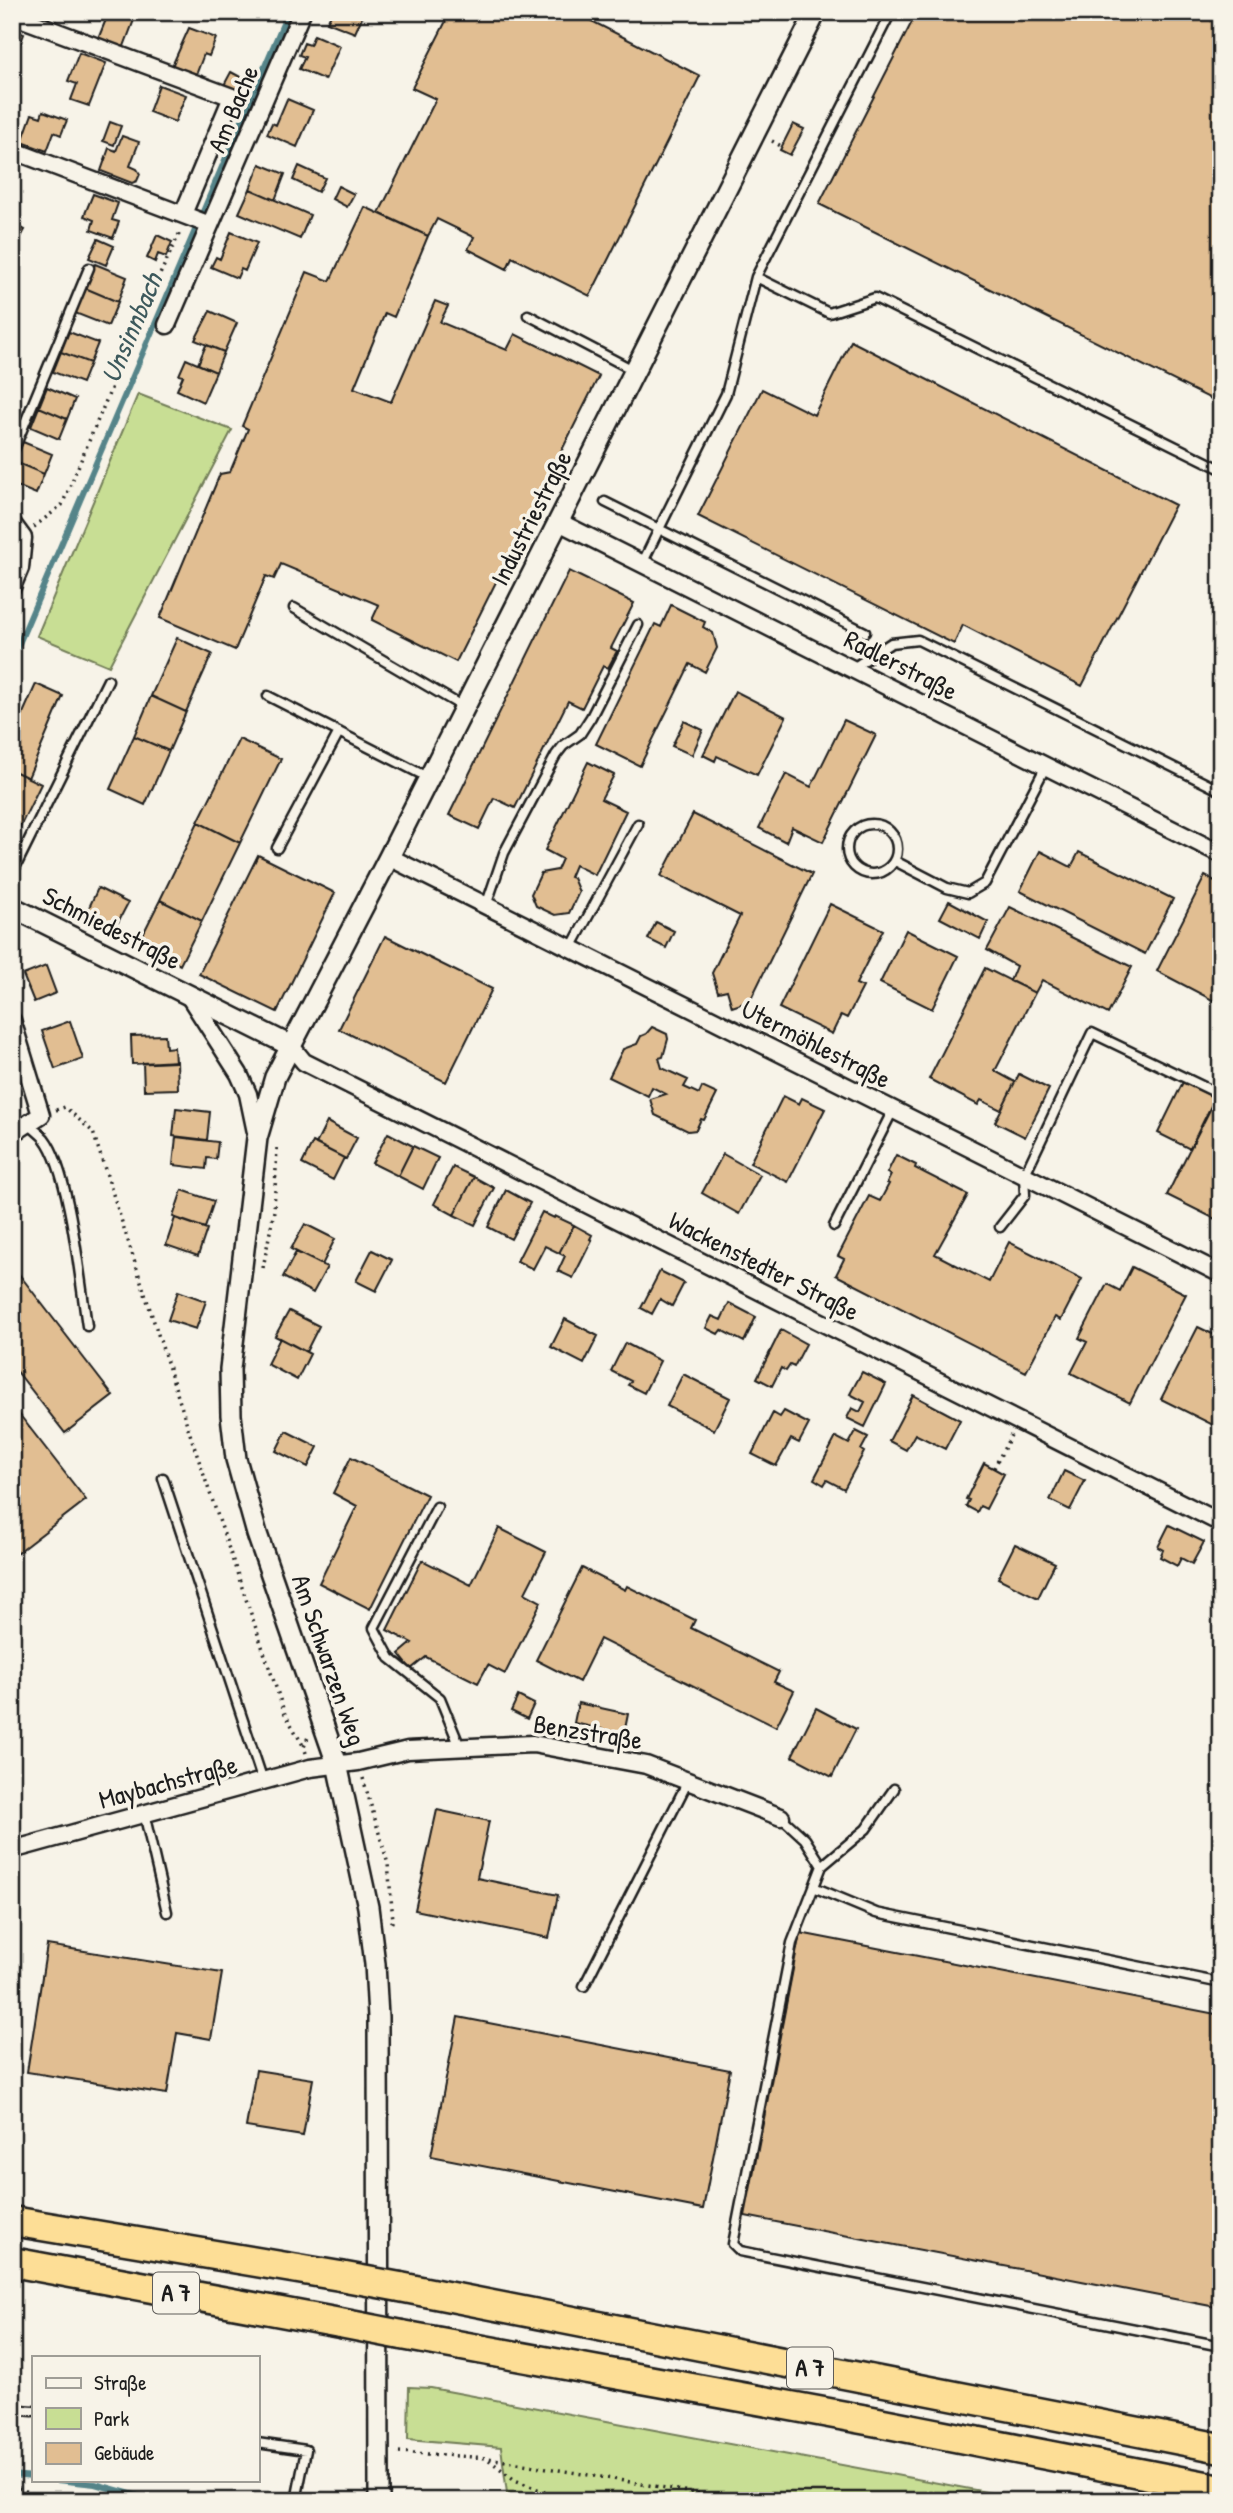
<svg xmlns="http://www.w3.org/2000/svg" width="1233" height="2513" font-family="'Patrick Hand',sans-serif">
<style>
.green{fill:#c8de94;stroke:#727d58;stroke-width:2}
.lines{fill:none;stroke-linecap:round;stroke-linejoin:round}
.stream{stroke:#548489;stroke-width:6}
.building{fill:#e1be92;stroke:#1c1c1c;stroke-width:2}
.service-casing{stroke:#1c1c1c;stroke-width:13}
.minor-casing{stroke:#1c1c1c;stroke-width:21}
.tertiary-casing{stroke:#1c1c1c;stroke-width:24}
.motorway-casing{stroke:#1c1c1c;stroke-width:33}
.path{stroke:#1c1c1c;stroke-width:3.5;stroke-dasharray:2 5;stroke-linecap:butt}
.service{stroke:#f7f3e8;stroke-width:8}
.minor{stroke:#f7f3e8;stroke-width:16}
.tertiary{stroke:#f7f3e8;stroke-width:19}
.motorway{stroke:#fdde96;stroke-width:28}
.motorway-bridge-casing{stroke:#1c1c1c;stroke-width:33;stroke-linecap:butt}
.motorway-bridge{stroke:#fdde96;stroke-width:28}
.labels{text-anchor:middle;stroke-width:7;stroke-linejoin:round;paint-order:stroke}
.shield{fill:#f7f3e8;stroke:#5e5c59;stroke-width:2}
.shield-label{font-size:24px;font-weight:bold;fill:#1c1c1c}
.street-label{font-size:26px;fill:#1c1c1c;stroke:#f7f3e8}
.water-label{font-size:28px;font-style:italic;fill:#3d595c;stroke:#f7f3e8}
</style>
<rect width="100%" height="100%" fill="#f7f3e8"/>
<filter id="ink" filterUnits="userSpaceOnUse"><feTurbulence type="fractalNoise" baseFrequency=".0143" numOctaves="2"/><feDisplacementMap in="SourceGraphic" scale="14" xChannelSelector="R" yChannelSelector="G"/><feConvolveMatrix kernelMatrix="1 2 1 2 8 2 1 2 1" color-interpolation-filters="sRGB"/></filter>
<g filter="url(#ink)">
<path class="green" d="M138,394L232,430L109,666L37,636Z
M409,2387L431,2388L1034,2501H508L501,2447L408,2439Z"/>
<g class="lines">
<path class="stream" d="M12,660L288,12
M12,2475L33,2477
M57,2480L95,2484L156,2501"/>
</g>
<path class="building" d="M28,12H51L48,20Z
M109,12H137L123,49L98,39Z
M332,12H356L363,15L355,33L327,22Z
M446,12H574L700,76L590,296L512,257L507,269L468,249L474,237L437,219L428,236L379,213L436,99L412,88L448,17L444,15Z
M917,12H1221V404L819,204Z
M189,28L216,38L209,56L204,54L196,75L172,66Z
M12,30L24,34L13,62L12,61Z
M314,35L340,46L325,80L299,69L305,57L299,55L304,43L310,45Z
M79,53L106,63L89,106L71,100L77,84L68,81Z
M231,72L246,80L238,95L223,87Z
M159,85L186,95L175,122L149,112Z
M287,99L313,110L297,147L267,134L272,123L276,125Z
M43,111L67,120L61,135L54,132L47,151L22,142L32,114L41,117Z
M110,122L121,126L114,145L103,141Z
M793,124L804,129L790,155L780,150Z
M122,136L139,142L130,166L137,169L140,174L137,181L132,183L101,171L109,148L116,151Z
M260,164L285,174L275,200L250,189Z
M299,166L325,178L318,192L293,180Z
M338,186L354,194L347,207L332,199Z
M250,189L310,215L300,239L239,213Z
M93,194L118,203L112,220L119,222L113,238L91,230L94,220L84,216Z
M365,207L428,236L394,317L385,313L354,388L391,402L435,301L448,306L440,322L507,350L515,334L599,376L456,662L372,620L379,605L281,564L274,579L266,576L235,650L160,618L220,474L230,472L248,429L242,426L307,272L330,281Z
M12,223L25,230L12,253Z
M231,232L257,243L245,271L241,269L237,278L211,267L216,257L220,259Z
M157,235L172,242L166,257L158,254L155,262L147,258Z
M98,239L114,246L106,265L89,258Z
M95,264L127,277L118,302L85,288Z
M85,288L118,302L108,326L75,313Z
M210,311L237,323L224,352L195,340Z
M69,332L98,343L90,363L61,352Z
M851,341L1175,505L1082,686L963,625L954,644L698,516L762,389L814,415Z
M206,345L224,352L216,372L198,364Z
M61,352L90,363L82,383L53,372Z
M186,359L216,372L203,402L177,390L183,376L179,375Z
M47,387L75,399L67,419L39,407Z
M39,407L67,419L59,439L31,427Z
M23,442L52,454L44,474L15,462Z
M15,462L44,474L36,494L12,484V469Z
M569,571L634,603L611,648L617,651L608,668L603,666L582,708L568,701L515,808L494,798L479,829L449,815Z
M671,605L705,622L703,627L713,633L717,648L705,672L690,664L640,766L596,744L655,624L661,627Z
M177,638L212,654L186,712L151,696Z
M36,684L63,696L28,778L12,770V738Z
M735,691L786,717L757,775L717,756L715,761L703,755Z
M151,696L186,712L169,751L134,736Z
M844,720L876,735L823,842L792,827L786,842L759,828L786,774L811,787Z
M684,721L703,730L692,755L672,746Z
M134,736L169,751L145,805L110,789Z
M239,739L281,759L240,843L198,822Z
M588,762L614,775L601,799L626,811L595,875L575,865L570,877L573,878L579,892L569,913L555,915L536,906L531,894L541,873L557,870L562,859L545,850Z
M12,770L41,784L18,831L12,828Z
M693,814L812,874L750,1001L732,1007L727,990L718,992L712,973L740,916L661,876Z
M198,822L240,843L202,921L160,900Z
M1040,851L1071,867L1079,852L1173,899L1145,954L1020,891Z
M258,855L335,893L277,1012L199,974Z
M1205,876L1221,884V998L1218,1003L1157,971Z
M98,888L128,903L115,928L86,914Z
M160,900L202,921L180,965L138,944Z
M949,901L988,922L980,939L940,918Z
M830,904L883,930L856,984L863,987L847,1018L841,1015L832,1034L779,1008Z
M1010,907L1132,967L1108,1014L1042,980L1035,993L1010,981L1016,966L987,950Z
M656,922L674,931L666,948L648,939Z
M906,930L958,956L932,1009L880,983Z
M385,936L492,989L446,1082L339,1029Z
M46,966L56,993L34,1002L23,975Z
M985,968L1035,993L995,1071L1015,1082L1001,1110L981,1100L978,1105L929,1079Z
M70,1021L83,1059L55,1069L42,1031Z
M652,1027L667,1034L668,1039L663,1057L659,1058L662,1068L688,1080L684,1087L699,1094L702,1087L717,1094L704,1120L701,1119L696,1130L688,1131L655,1115L650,1099L666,1094L652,1087L648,1096L609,1077L623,1049L637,1044L641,1036L646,1034Z
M165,1035L166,1048L174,1047L175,1062L132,1064L131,1036Z
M177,1061L178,1089L144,1090L143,1063Z
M1019,1074L1049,1089L1025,1137L995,1122Z
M1183,1082L1216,1098L1190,1149L1158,1133Z
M783,1096L799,1104L802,1098L825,1109L788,1182L750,1163Z
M1212,1104L1221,1109V1222L1167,1195Z
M176,1108L210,1112L207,1140L173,1136Z
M327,1122L357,1138L346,1159L316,1144Z
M388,1133L413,1146L398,1176L372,1163Z
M176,1137L218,1142L216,1159L207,1158L206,1169L173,1165Z
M313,1142L344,1158L333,1180L302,1164Z
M413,1146L438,1158L423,1189L398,1176Z
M723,1154L760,1175L739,1214L702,1193Z
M896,1155L916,1165L915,1168L968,1195L935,1254L989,1282L1009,1242L1082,1279L1061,1320L1055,1317L1026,1372L836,1275L844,1259L838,1256L869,1196L880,1201L889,1184L887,1183L891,1175L887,1173Z
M453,1167L474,1177L454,1215L434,1204Z
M474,1177L494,1188L475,1225L454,1215Z
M182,1190L214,1201L205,1228L173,1217Z
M506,1190L530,1203L511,1239L488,1227Z
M542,1212L554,1218L555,1216L574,1225L559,1253L545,1246L533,1269L517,1261Z
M175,1218L207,1229L198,1256L166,1245Z
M305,1224L335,1239L322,1265L291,1249Z
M574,1225L592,1235L590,1239L592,1240L573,1278L558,1271L565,1256L559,1253Z
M372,1250L392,1260L376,1291L356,1281Z
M296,1252L327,1267L313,1293L283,1277Z
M12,1265L113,1396L65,1433L12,1365Z
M1132,1267L1186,1294L1130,1403L1071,1373L1087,1342L1079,1338L1107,1284L1120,1291Z
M660,1271L684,1283L672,1306L660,1299L652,1314L641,1308Z
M178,1291L206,1301L196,1329L168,1320Z
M729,1303L756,1317L744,1342L721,1330L718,1334L706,1328L712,1316L721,1320Z
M289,1311L319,1326L306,1352L275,1336Z
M565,1319L598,1336L584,1364L551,1347Z
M1198,1327L1221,1338V1429L1161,1399Z
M781,1330L806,1344L794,1367L790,1365L786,1371L781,1368L772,1386L757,1378Z
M280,1338L310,1354L297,1380L267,1364Z
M625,1343L660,1361L644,1393L628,1385L631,1381L611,1371Z
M862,1372L886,1384L865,1427L847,1418L852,1408L860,1412L865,1402L850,1394Z
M683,1374L730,1398L714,1430L667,1406Z
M913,1395L960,1420L945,1449L915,1434L906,1450L889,1441Z
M12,1405L86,1500L12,1557Z
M784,1411L809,1424L799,1443L791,1439L776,1466L752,1454L773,1413L780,1417Z
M286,1431L318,1447L308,1467L276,1451Z
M856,1431L868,1437L861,1450L864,1452L844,1489L827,1480L824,1485L814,1479L836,1437L849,1444Z
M351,1457L427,1495L370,1609L319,1583L357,1506L333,1493Z
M984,1463L1004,1474L986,1509L980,1506L977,1512L966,1506L969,1500L966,1499Z
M1064,1471L1085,1481L1070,1510L1050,1500Z
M1169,1525L1204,1542L1192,1564L1181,1558L1177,1566L1160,1557L1163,1550L1158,1547Z
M499,1528L546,1552L525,1593L541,1602L505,1674L488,1665L478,1683L426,1657L411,1669L399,1654L412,1643L387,1630L422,1560L471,1585Z
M1015,1544L1055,1563L1038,1598L998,1578Z
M582,1568L625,1590L627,1586L695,1620L691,1628L779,1672L774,1682L794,1691L776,1727L600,1639L579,1682L536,1660Z
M518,1696L534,1704L527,1719L511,1711Z
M578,1703L628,1714L624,1734L574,1723Z
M816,1708L856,1729L832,1777L792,1756Z
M437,1810L489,1821L477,1878L558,1895L549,1938L415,1910Z
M800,1933L1221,2015V2308L745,2216Z
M47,1945L222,1973L211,2039L177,2033L167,2094L27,2072Z
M458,2017L730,2070L703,2209L431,2156Z
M256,2070L313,2079L303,2136L246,2127Z"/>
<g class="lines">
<g class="service-casing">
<path id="service" d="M756,277L829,313L875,298L1221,469
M528,315L635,371
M12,454L89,268
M605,502L659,529L726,394L756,277L891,12
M642,564L659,529L865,632
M294,608L465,708
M853,668L891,643L918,640L1221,791
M268,696L429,778
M847 849a25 25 0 1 1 50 0a25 25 0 1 1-50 0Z
M277,848L339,732
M895,861L947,888L968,893L985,883L1046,766
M12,874L108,680
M486,906L504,853L556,755L563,746L580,734L591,717L638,625
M571,948L638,824
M28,1124C33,1128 39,1133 44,1138C70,1171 80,1281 87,1326
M834,1226L893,1110
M1000,1227L1025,1195L1024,1176L1092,1033L1221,1095
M163,1478L263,1781
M437,1507L374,1628L390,1658L440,1698L460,1747
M144,1813L167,1912
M781,1817L805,1839L822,1866L792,1943L733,2244L740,2251L1221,2346
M822,1866L866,1829L894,1789
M816,1888L876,1913L1221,1983
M584,1986L688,1781
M21,2410L33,2411
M257,2443L306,2450L296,2501"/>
</g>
<g class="minor-casing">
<path id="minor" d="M12,15L232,97L183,214
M12,150L210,225
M167,325L302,12
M559,522L1221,854
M12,523L23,538L20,568L12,587
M389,857L1221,1274
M189,996L239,1074L248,1094L257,1137
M12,1020L41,1115L12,1134
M291,1046L304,1062L1221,1523
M12,1850L310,1768L358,1762L408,1750L533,1744L646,1765L781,1817"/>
</g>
<g class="tertiary-casing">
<path id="tertiary" d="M12,907L291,1046
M379,2501L378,2017L375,1964L368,1907L337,1764L257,1534L236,1459L231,1415L230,1369L257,1138L275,1077L389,857L816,12"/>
</g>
<g class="motorway-casing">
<path id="motorway" d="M12,2221L340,2276
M12,2262L340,2323
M400,2287L1221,2448
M402,2335L878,2422L1221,2489"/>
</g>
<path class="path" d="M772,141L781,146
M34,527L62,505L154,287L181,230
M56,1110L65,1107L93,1132L193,1443L285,1714L304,1747
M263,1268L274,1211L277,1148
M994,1468L1011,1435
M306,1753L304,1747L308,1737
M363,1778L388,1864L393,1920L390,1926
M399,2452L488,2458L743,2501
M489,2460L515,2480L557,2497L559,2501
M12,2485L49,2501"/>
<use href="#service" class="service"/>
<use href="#minor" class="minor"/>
<use href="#tertiary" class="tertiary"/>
<use href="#motorway" class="motorway"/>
<g class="motorway-bridge-casing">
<path id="motorway-bridge" d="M340,2276L400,2287
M340,2323L402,2335"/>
</g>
<use href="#motorway-bridge" class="motorway-bridge"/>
</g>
</g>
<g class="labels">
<g class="shield">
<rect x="153" y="2272.5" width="46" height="41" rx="5"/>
<rect x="787" y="2347.5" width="46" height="41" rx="5"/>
</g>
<g class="shield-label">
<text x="176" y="2301">A 7</text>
<text x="810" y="2376">A 7</text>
</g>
<g class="street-label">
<text transform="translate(233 109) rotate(-67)" y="9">Am Bache</text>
<text transform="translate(531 518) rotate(-63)" y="9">Industriestraße</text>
<text transform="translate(901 665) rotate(27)" y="9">Radlerstraße</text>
<text transform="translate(112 928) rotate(27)" y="9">Schmiedestraße</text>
<text transform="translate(816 1044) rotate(27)" y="9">Utermöhlestraße</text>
<text transform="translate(764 1266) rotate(27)" y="9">Wackenstedter Straße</text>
<text transform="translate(329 1660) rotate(71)" y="9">Am Schwarzen Weg</text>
<text transform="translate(588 1732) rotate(9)" y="9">Benzstraße</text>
<text transform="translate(168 1782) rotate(-15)" y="9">Maybachstraße</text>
</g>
<g class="water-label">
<text transform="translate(131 328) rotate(-67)" y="10">Unsinnbach</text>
</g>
</g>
<rect width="1233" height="2513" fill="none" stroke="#f7f3e8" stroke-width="42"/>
<rect x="21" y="21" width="1191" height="2471" fill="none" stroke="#1c1c1c" stroke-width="2.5" filter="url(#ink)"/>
<rect x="32" y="2356" width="228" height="126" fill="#f7f3e8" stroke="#9f9d96" stroke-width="2"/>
<rect x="46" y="2378" width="35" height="10" fill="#f7f3e8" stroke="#9f9d96" stroke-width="2"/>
<text x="94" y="2390" font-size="21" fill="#1c1c1c">Straße</text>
<rect x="46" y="2408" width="35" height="21" fill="#c8de94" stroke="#9f9d96" stroke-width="2"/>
<text x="94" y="2426" font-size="21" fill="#1c1c1c">Park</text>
<rect x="46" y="2443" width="35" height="21" fill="#e1be92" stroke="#9f9d96" stroke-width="2"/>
<text x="94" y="2460" font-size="21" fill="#1c1c1c">Gebäude</text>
</svg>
